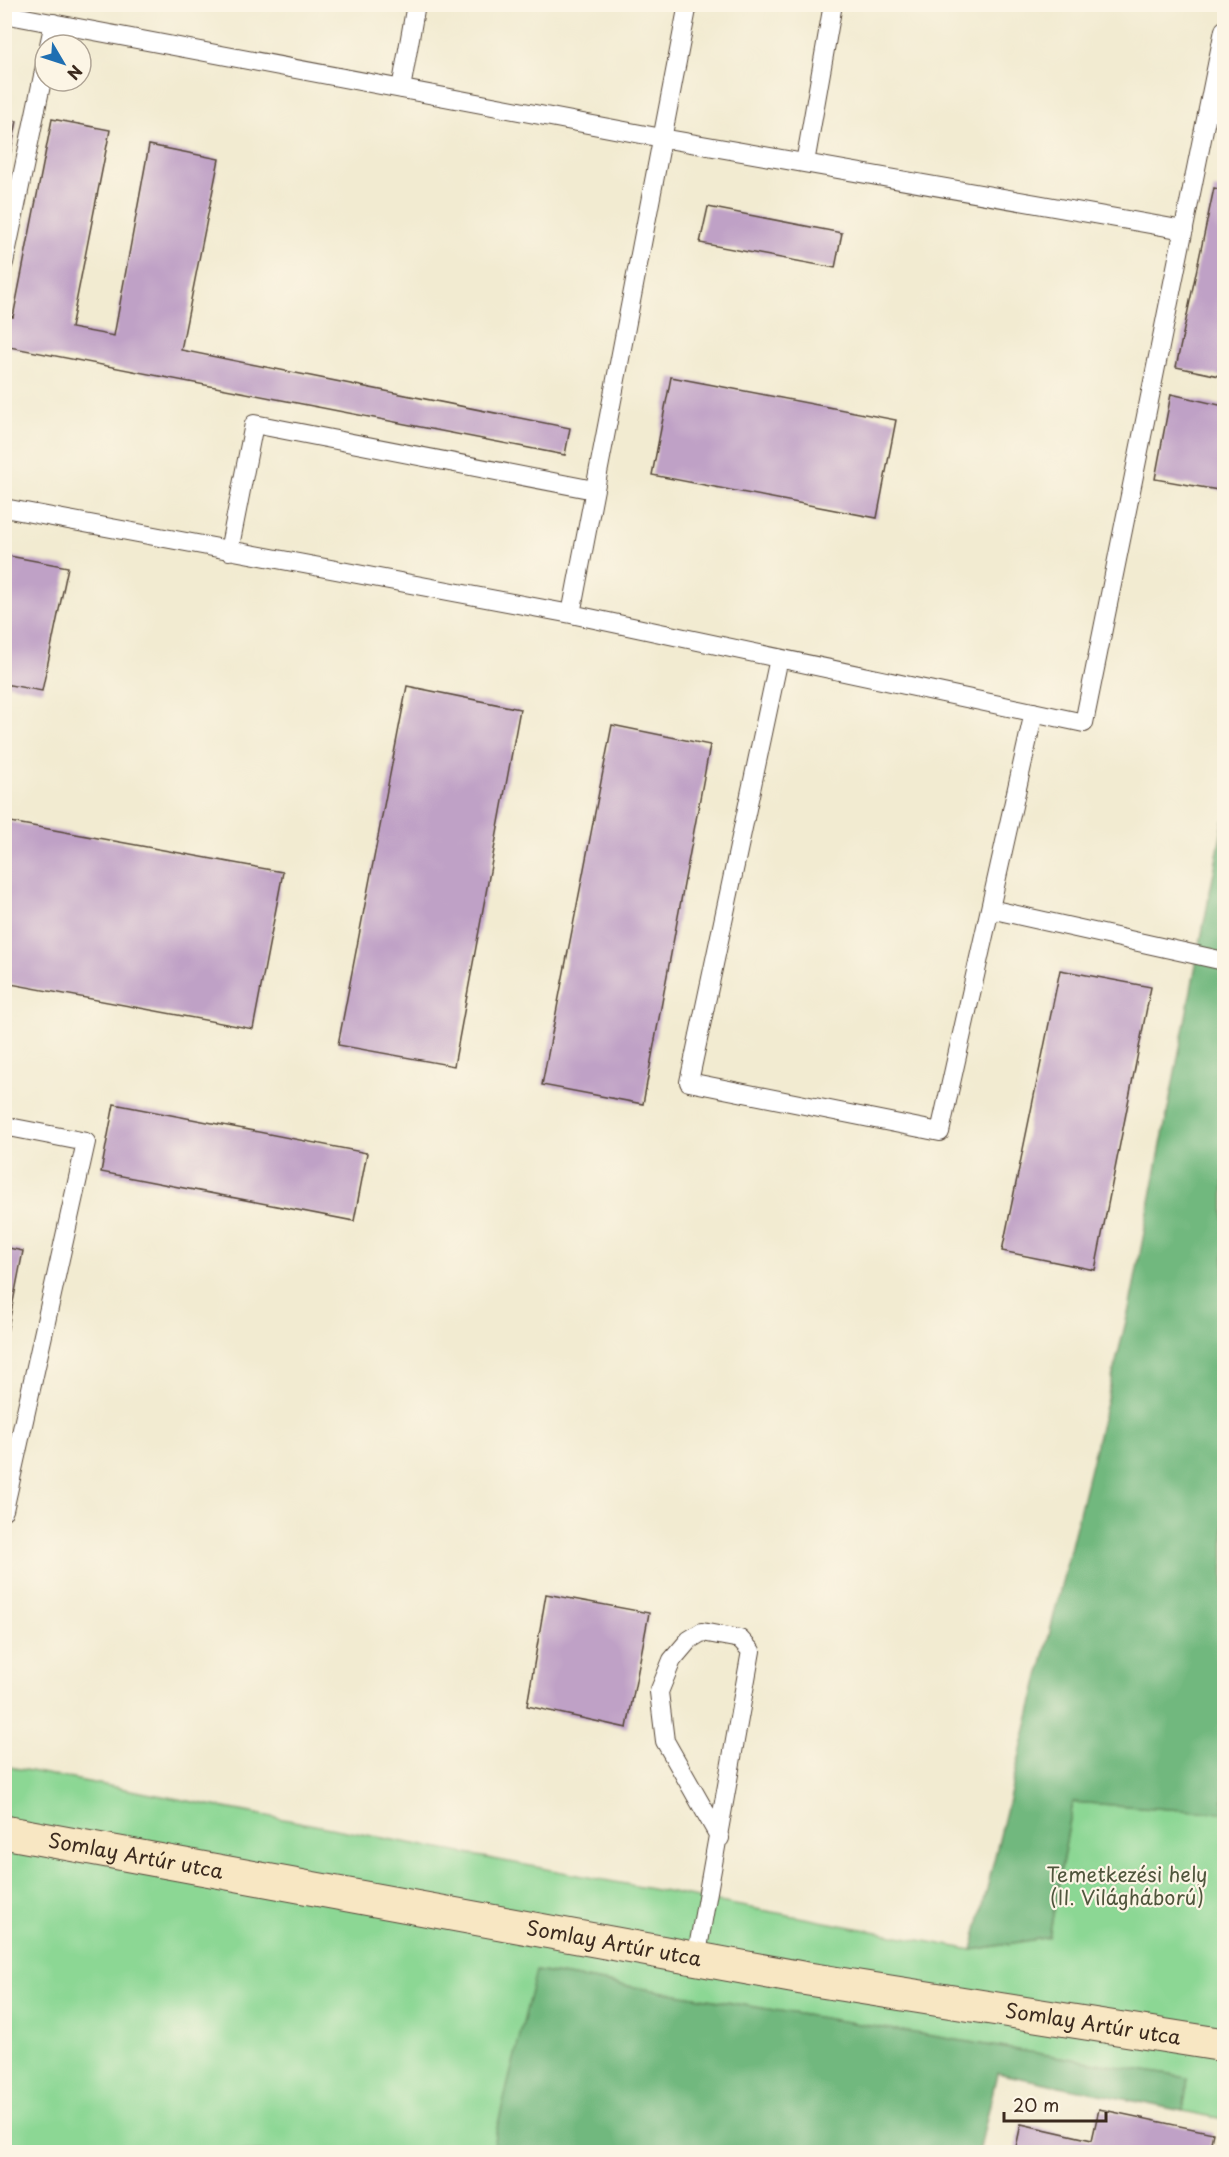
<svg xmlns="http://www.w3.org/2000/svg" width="1229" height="2157" font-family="'Playpen Sans',sans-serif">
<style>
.green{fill:#8cd794;stroke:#648059;stroke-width:1.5}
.forest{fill:#71b87e;stroke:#56714e;stroke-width:1.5}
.building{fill:#bfa1c6}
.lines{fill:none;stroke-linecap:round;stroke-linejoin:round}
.lane-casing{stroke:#564739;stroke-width:20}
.secondary-casing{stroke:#564739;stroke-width:35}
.path{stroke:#564739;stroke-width:4;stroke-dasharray:4.5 4.5;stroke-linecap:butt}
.lane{stroke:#fff;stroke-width:18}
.secondary{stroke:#f8e7c3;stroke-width:33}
.labels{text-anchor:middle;stroke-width:4.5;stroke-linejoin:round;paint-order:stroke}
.street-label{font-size:20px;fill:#3b2a1e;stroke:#fcf5e5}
.park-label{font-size:20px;fill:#4f553c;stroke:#fcf5e5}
</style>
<rect width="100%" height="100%" fill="#fcf5e5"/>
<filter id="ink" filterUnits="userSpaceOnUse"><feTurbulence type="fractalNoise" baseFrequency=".0167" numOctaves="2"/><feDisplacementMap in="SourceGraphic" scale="12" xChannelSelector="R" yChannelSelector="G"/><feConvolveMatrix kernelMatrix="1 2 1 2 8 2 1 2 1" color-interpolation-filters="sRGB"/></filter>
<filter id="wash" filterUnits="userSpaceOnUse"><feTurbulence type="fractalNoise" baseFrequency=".008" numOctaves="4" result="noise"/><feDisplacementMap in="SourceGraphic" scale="24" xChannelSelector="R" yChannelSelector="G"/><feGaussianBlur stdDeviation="1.35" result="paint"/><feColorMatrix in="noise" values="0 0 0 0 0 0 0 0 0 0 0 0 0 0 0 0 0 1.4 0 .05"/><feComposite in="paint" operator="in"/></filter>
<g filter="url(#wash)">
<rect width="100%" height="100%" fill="#f2ebd1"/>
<path class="green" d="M4,1766L972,1950L1049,1937L1073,1802L1224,1813V2119L1183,2111L1188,2078L537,1971L494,2143L511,2152H5Z"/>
<path class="forest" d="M1224,820V1813L1073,1802L1049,1937L972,1950L1130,1305Z
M536,1971L1188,2078L1183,2111L997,2073L979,2152H511L493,2144Z"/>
<g id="blocks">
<path class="building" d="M4,118L17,121L6,175H4Z
M52,119L110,130L71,328L114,336L149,145L219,159L181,350L570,428L565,455L4,346V315L13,317Z
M1214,188L1224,190V377L1176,367Z
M708,207L842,233L835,268L700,243Z
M671,377L896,420L877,518L652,475Z
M1171,394L1224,406V491L1155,479Z
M4,555L68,567L42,691L4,684Z
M407,686L520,709L454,1066L338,1045Z
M612,725L710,745L643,1104L542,1085Z
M5,821L283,872L253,1029L5,983Z
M1060,970L1151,987L1095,1270L1002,1251Z
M114,1104L367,1153L354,1221L101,1172Z
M4,1247L23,1251L6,1338H4Z
M546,1594L649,1613L627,1728L527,1706Z
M1099,2109L1213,2133L1209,2152H1015L1021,2124L1092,2140Z"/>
</g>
</g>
<g filter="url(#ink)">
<use href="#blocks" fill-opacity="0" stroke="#564739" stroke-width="1.5"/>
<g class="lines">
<g class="lane-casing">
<path id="lane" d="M4,14L662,138L1184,230
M49,45L54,23
M401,89L416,4
M805,163L833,4
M4,263L45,66
M4,508L571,614L1084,723L1224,30
M229,551L254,424L594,490
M571,614L688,4
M779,658L689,1082L940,1132L1034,712
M990,909L1224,961
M4,1126L86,1142L4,1510
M696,1959L751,1651L740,1639L702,1632L689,1640L672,1660L659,1692L665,1741L720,1838"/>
</g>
<g class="secondary-casing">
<g id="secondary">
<path id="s1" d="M4,1832L802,1978L1224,2045"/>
</g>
</g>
<path class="path" d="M1222,2010L1224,1999"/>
<use href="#lane" class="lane"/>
<use href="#secondary" class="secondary"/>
</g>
</g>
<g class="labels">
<g class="street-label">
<text dy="7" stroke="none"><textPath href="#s1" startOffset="134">Somlay Artúr utca</textPath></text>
<text dy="7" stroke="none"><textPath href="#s1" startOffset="620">Somlay Artúr utca</textPath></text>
<text dy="7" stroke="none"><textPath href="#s1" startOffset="1106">Somlay Artúr utca</textPath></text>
</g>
<g class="park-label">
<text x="1127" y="1882">Temetkezési hely<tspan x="1127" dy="23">(II. Világháború)</tspan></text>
</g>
</g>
<rect width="1229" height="2157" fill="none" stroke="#fcf5e5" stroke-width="24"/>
<g transform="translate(63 63) rotate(129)"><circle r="28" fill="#fcf5e5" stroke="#afa495" stroke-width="1.5"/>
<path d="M0-4.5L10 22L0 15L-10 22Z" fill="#1f6fb2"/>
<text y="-9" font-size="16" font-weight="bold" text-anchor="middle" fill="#3b2a1e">N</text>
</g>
<path d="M1004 2112v9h102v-9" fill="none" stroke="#3b2a1e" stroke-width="3"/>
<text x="1013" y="2112" font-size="18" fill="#3b2a1e" stroke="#fcf5e5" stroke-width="4.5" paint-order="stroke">20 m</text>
</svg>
